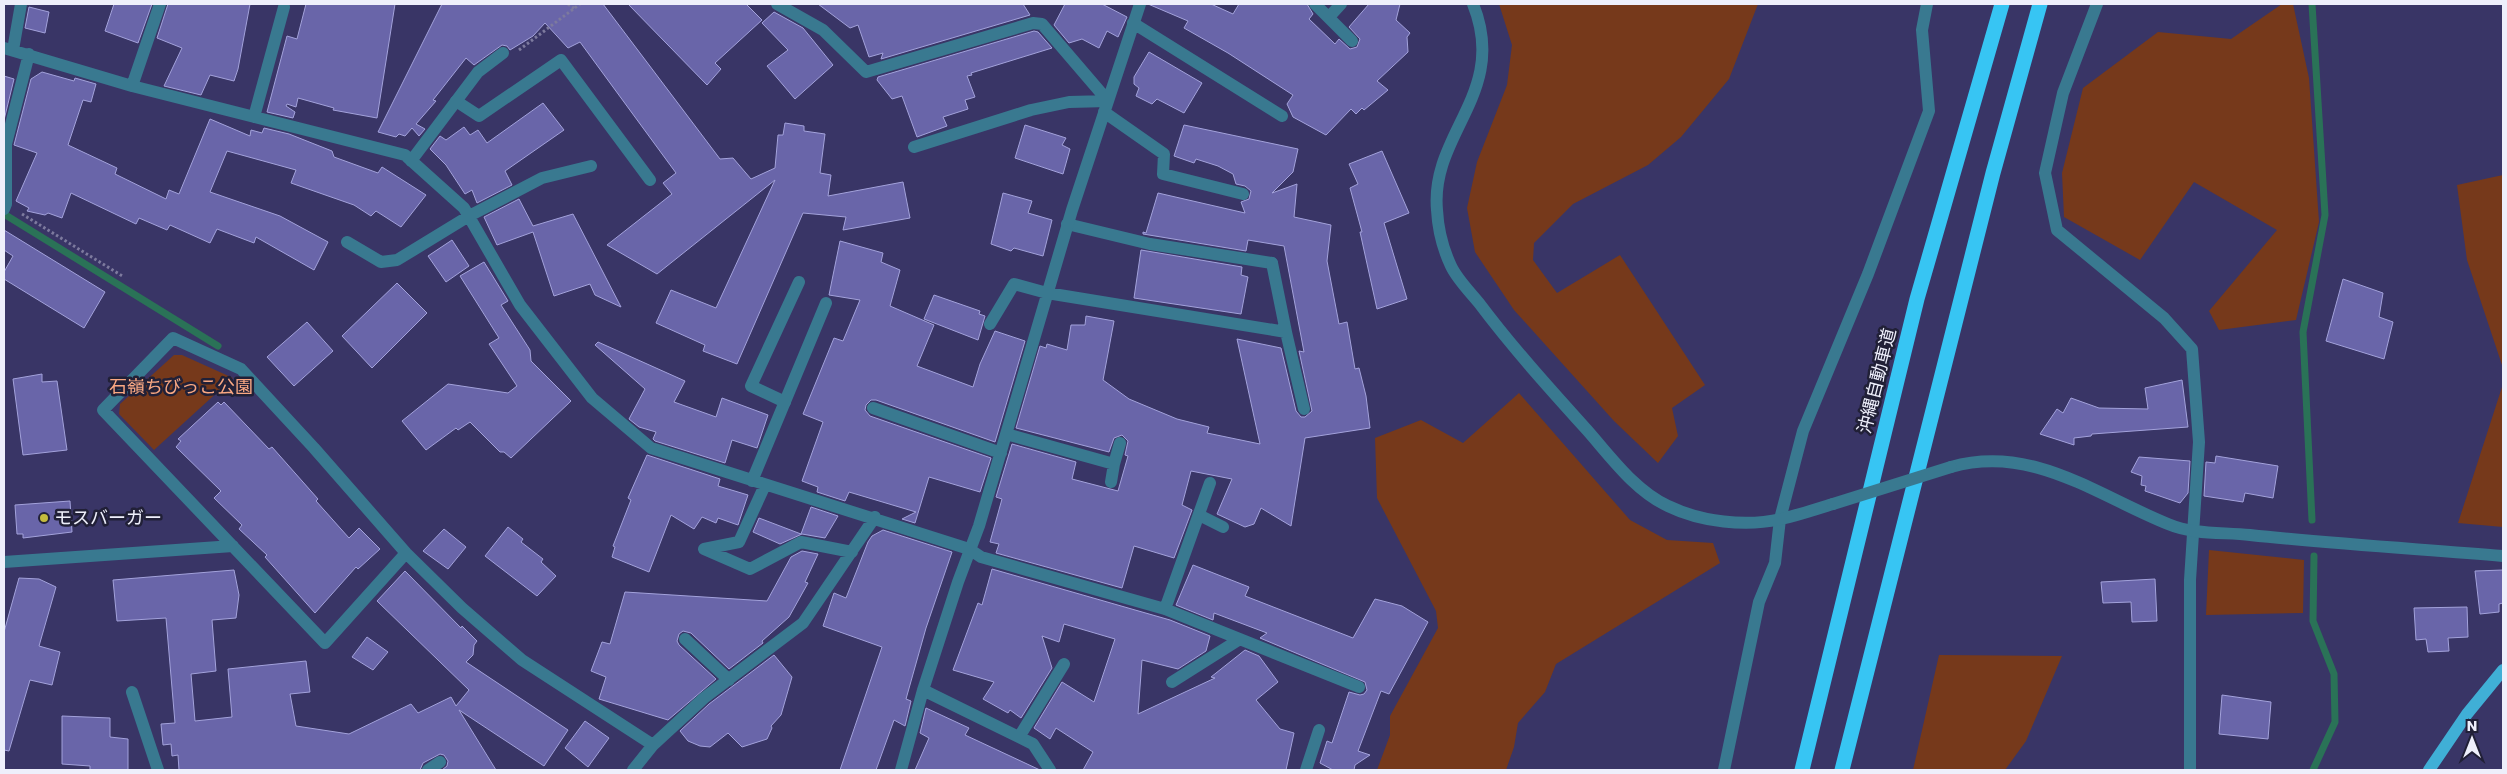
<svg xmlns="http://www.w3.org/2000/svg" width="2507" height="774" font-family="Poppins,'Noto Sans JP',sans-serif">
<style>
.green{fill:#76391b}
.lines{fill:none;stroke-linecap:round;stroke-linejoin:round}
.stream{stroke:#2a7257;stroke-width:7}
.building{fill:#6965a9;stroke:#a3a2db}
.path{stroke:#7d7a9e;stroke-width:3;stroke-dasharray:2.5 2.5;stroke-linecap:butt}
.service{stroke:#397990;stroke-width:12}
.minor{stroke:#397990;stroke-width:12}
.tertiary{stroke:#397990;stroke-width:12}
.primary{stroke:#40afd6;stroke-width:12}
.motorway{stroke:#37c5f3;stroke-width:15}
.tertiary-bridge{stroke:#397990;stroke-width:12}
.poi-dot{fill:#c5bc3d;stroke:#212037;stroke-width:2}
.labels{text-anchor:middle;stroke-width:5;stroke-linejoin:round;paint-order:stroke}
.street-label{font-size:18px;fill:#eeeffb;stroke:#212037}
.park-label{font-size:18px;fill:#f9a883;stroke:#212037}
.poi-label{font-size:18px;fill:#eeeffb;stroke:#212037;text-anchor:start}
</style>
<rect width="100%" height="100%" fill="#393566"/>
<path class="green" d="M1499,4H1758L1729,79L1681,137L1648,165L1573,204L1534,243L1533,260L1557,293L1620,255L1705,385L1672,408L1678,436L1658,463L1614,421L1514,310L1475,252L1467,208L1477,162L1507,85L1512,45Z
M2282,4H2293L2309,78L2319,222L2296,320L2219,330L2209,311L2277,230L2194,182L2140,260L2064,217L2062,173L2083,88L2158,32L2231,39Z
M2503,175V368L2467,260L2457,185Z
M174,355H182L233,378L154,450L119,414L120,404Z
M2503,384V527L2458,523Z
M1519,393L1630,520L1667,540L1713,543L1720,563L1556,664L1545,692L1518,723L1514,747L1506,770H1377L1390,735V716L1438,628L1436,611L1377,498L1375,438L1421,420L1463,443Z
M2209,550L2304,560L2303,613L2206,615Z
M1939,655L2062,656L2026,741L2005,770H1913Z"/>
<g class="lines">
<path class="stream" d="M2312,4L2325,215L2303,332L2312,520
M4,214L218,346
M2313,770L2335,722L2334,674L2313,621L2314,556"/>
</g>
<path class="building" d="M114,4H152L138,43L105,31Z
M168,4H250L238,69L234,81L210,75L201,95L164,86L182,48L157,38Z
M306,4H395L377,118L333,110L334,108L298,98L296,107L287,104L286,106L295,112L293,118L267,112L287,36L297,39Z
M442,4H603L720,159L733,158L751,179L775,168L778,135H783L785,123L804,126V131L825,134L820,173L831,175L828,196L903,182L910,218L843,230L846,217L803,213L737,364L703,351L705,345L656,323L671,290L716,308L775,180L657,274L607,245L672,194L663,183L676,173L580,42L568,48L545,23L533,36L510,50L507,46L502,45L474,65L466,58L433,100L436,101L416,124L425,129L419,136L412,128L405,136L399,134L396,137L378,132Z
M628,4H746L762,20L715,63L721,69L707,85Z
M818,4H1023L1030,15L881,59L883,53L869,57L858,25L850,28Z
M1065,4H1102L1127,17L1118,37L1107,31L1099,48L1082,39L1069,43L1054,25Z
M1148,4H1211L1233,14L1239,4H1307L1313,14L1309,19L1335,44L1339,39L1350,49L1357,47L1360,39L1349,27L1369,4H1400L1396,20L1410,33L1407,37L1408,52L1377,81L1388,90L1364,110L1362,108L1356,114L1351,109L1326,135L1293,117L1287,104L1293,95L1228,53L1184,28L1188,21Z
M29,7L49,12L45,33L25,28Z
M774,12L803,28L833,65L795,99L767,66L788,50L762,23Z
M1034,31L1038,32L1052,48L971,73L972,75L967,76L975,97L965,100L968,109L943,117L947,126L917,137L902,96L892,99L877,80L878,77Z
M1149,52L1202,83L1184,113L1157,99L1152,104L1136,96L1139,88L1134,84V77Z
M42,72L74,81L75,78L96,84L91,102L83,100L68,145L117,168L115,174L166,199L169,190L179,194L210,119L250,136L251,130L262,133L264,128L289,134L332,151L334,157L378,173L382,167L426,195L401,227L376,211L371,216L354,205L291,183L296,170L227,151L210,192L280,216L328,242L314,270L256,237L254,243L217,229L210,243L170,225L167,230L139,218L136,224L71,193L62,218L48,213L45,215L27,211L29,208L16,201L37,153L14,145L31,79Z
M4,76L14,79L4,120Z
M543,103L564,130L505,171L512,185L477,203L472,190L465,194L446,165L430,149L440,136L446,140L464,127L470,135L478,130L487,143Z
M1025,125L1066,138L1062,145L1070,149L1063,174L1015,158Z
M1184,125L1298,149L1293,172L1272,193L1297,184L1294,217L1331,225L1327,261L1339,324L1347,322L1355,369L1359,368L1366,396L1370,428L1305,438L1291,526L1261,508L1254,524L1245,527L1217,514L1232,479L1191,471L1182,505L1192,510L1174,558L1134,546L1122,588L996,553L999,544L990,542L1002,499L996,497L1012,444L1076,462L1072,479L1118,491L1128,456L1125,455L1128,441L1122,435L1114,438L1109,452L1016,428L1040,346L1046,348L1047,344L1067,350L1071,325H1085L1086,316L1114,321L1103,380L1129,399L1177,419L1209,427L1207,433L1260,444L1237,339L1281,348L1296,411L1301,417H1305L1312,411L1299,351L1304,352L1284,246L1248,240L1246,251L1143,234V232L1146,233L1158,193L1245,213L1241,202L1249,199L1251,191L1245,186L1236,184L1233,174L1218,166L1196,159L1194,163L1174,156Z
M1382,151L1409,213L1384,223L1407,299L1377,309L1360,232H1362L1350,188L1358,184L1349,164Z
M1003,193L1032,201L1028,213L1052,220L1043,256L1014,248L1011,251L991,244Z
M519,199L533,226L573,214L621,307L595,295L590,284L554,296L533,232L497,245L484,217Z
M4,230L105,292L84,328L4,279V272L13,256L4,250Z
M452,240L469,266L446,282L428,256Z
M840,241L883,253L881,262L900,270L890,306L934,325L917,366L973,387L980,364L995,331L1025,341L995,442L876,400H871L866,405L865,410L870,416L991,458L980,492L929,477L915,523L902,519L916,512L849,492L845,501L817,492L818,487L802,481L823,422L803,414L834,338L843,341L860,300L829,295Z
M1141,250L1242,267L1241,275L1248,277L1241,314L1134,298Z
M484,262L508,301L501,305L530,350L531,361L571,401L511,458L504,452H500L470,422L458,430L456,428L426,450L402,421L448,384L508,393L517,386L489,344L499,338L460,276Z
M2343,279L2383,293L2379,317L2393,322L2384,359L2326,341Z
M397,283L427,313L372,368L342,336Z
M934,295L980,311L979,314L985,316L978,340L924,319Z
M307,322L333,351L294,386L267,357Z
M598,342L685,381L674,402L716,417L722,398L768,415L757,448L732,440L725,463L655,441L653,439L656,432L639,427L629,419L645,389L595,345Z
M42,374V382L57,381L67,450L23,455L13,379Z
M2182,380L2188,427L2092,434L2091,436L2074,438V445L2040,434L2057,409L2063,413L2071,398L2099,408L2148,409L2145,388Z
M218,402L221,405L224,402L269,449L272,447L318,499L316,501L349,538L359,528L380,549L358,569L356,567L315,613L265,557L267,555L239,529L242,525L214,498L221,491L176,447L181,441L178,439Z
M647,455L720,479L718,486L748,495L738,525L718,518L716,523L702,517L694,529L671,515L649,572L612,557L615,547L613,546L631,500L628,498Z
M2216,456L2278,466L2273,498L2245,493L2243,502L2204,496L2206,462L2215,463Z
M2139,457L2190,461L2188,493L2180,503L2145,491L2146,486L2141,485L2142,476L2131,472Z
M70,501L72,532L23,538V534H17L15,505Z
M811,507L838,516L825,538L802,534L780,544L753,532L759,518L801,534Z
M508,527L523,539L521,542L543,559L541,562L556,576L537,596L485,556Z
M444,529L466,547L448,569L423,551Z
M883,530L952,552L926,628L906,699L911,701L905,726L894,720L876,770H840L882,647L823,626L834,593L846,598L868,542L872,536Z
M802,551L818,554L805,582L808,583L789,617L762,641L763,643L729,669L691,633L683,631L679,634L677,641L679,645L716,679L668,720L599,699L606,677L591,671L602,642L610,644L625,592L767,601L791,557Z
M1193,565L1249,587L1245,596L1353,638L1375,599L1402,606L1428,622L1389,694L1381,691L1358,751L1370,755L1355,765L1354,770H1333L1320,763L1327,741L1332,743L1349,692L1360,695L1364,694L1367,690L1365,682L1260,638L1267,633L1214,613L1213,620L1176,605Z
M992,569L1170,620L1210,636L1206,651L1178,669L1142,660L1138,714L1215,678L1211,677L1245,650L1259,656L1278,682L1256,700L1280,729L1294,733L1286,770H1083L1093,752L1056,728L1050,739L1034,728L1062,682L1094,702L1115,639L1064,624L1059,642L1042,636L1052,668L1021,718L1010,710L1008,713L983,699L994,682L953,670L978,603L982,605Z
M234,570L239,595L236,618L212,620L216,671L191,674L195,721L232,717L228,669L306,661L310,692L290,694L296,726L349,734L411,704L418,713L451,697L456,706L469,690L377,601L405,571L461,628L462,626L477,641L474,645L473,655L466,662L568,730L544,766L459,710L496,770H442L447,766L448,761L444,755L440,754L423,763L420,770H179L178,755L172,756L171,744L163,745L161,724L175,723L166,618L117,621L113,580Z
M2503,570V603L2499,604V612L2480,614L2475,571Z
M19,578L39,579L56,587L39,646L60,652L52,685L30,680L9,751L4,750V632Z
M2155,579L2157,621L2132,622L2131,602L2103,603L2101,582Z
M2467,607L2468,637L2448,638L2449,651L2428,652L2426,639L2416,640L2414,608Z
M367,637L388,652L373,670L352,657Z
M774,655L792,677L781,715L771,726L772,728L767,739L742,747L728,733L710,747L700,746L688,741L680,731L709,704Z
M2222,695L2271,702L2268,739L2219,734Z
M926,708L969,728L965,735L1040,770H915L929,738L920,733Z
M62,716L110,718V737L128,739V770H90V766L62,764Z
M585,721L609,738L588,767L565,748Z"/>
<g class="lines">
<path class="path" d="M568,4L575,9
M519,50L580,4
M22,214L124,277"/>
<path class="service" d="M456,101L479,116L561,60L650,180
M1067,224L1150,244L1272,263
M785,402L751,386L799,282"/>
<path class="minor" d="M777,4L823,30L866,72L1033,23L1042,24L1108,101
M1315,4L1352,41
M2097,4L2063,93L2045,173L2057,230L2164,318L2192,349L2199,442L2190,580V770
M1329,17L1341,4
M1133,23L1282,116
M4,48L132,86L405,155L464,208L520,305L592,398L651,448L969,549L981,557L1165,609L1359,687
M13,50L21,4
M132,86L160,4
M1104,112L1164,154L1163,174L1243,194
M254,117L284,7
M914,147L1031,110L1069,102L1108,101
M411,161L478,72L503,53
M4,209L6,204V144L29,54
M347,242L381,262L397,260L469,216L542,178L591,166
M1272,263L1286,332
M990,324L1014,284L1047,293L1286,332L1304,409
M873,408L1001,453
M1006,434L1114,464L1120,443
M752,481L826,303
M1111,482L1114,464
M765,485L739,542L704,549L750,569L801,542L852,552
M1199,515L1223,527
M406,553L325,643L103,410L173,338L241,369L314,448L406,553L462,608L522,660L653,745
M4,562L233,546
M1165,609L1210,483
M685,639L729,680
M1172,682L1240,639
M923,690L1033,744L1050,770
M132,692L158,770
M1019,737L1064,664
M428,770L440,762
M633,770L653,745L704,698L803,623L875,517
M901,770L923,690L958,582L979,526L1072,210L1140,4
M1306,770L1319,730
M1724,770L1759,602L1775,563L1780,519L1803,431L1868,274L1929,111L1922,30L1927,4"/>
<path class="tertiary" d="M1473,4C1509,93 1430,133 1437,210C1438,229 1443,249 1451,266C1457,279 1470,292 1479,303C1512,347 1550,389 1587,430C1610,456 1635,491 1668,506C1701,522 1746,527 1781,519C1799,515 1816,509 1833,504
M1951,467C2032,444 2096,495 2168,524C2194,535 2223,532 2250,535C2334,544 2419,549 2503,556"/>
<path class="primary" d="M2429,770L2467,714L2503,670"/>
<path class="motorway" d="M1802,770L1917,299L2002,4
M1842,770L1993,173L2040,4"/>
<path class="tertiary-bridge" d="M1833,504L1951,467"/>
</g>
<circle class="poi-dot" cx="44" cy="518" r="5"/>
<g class="labels">
<g class="street-label">
<text transform="translate(1877 381) rotate(-76)" y="6">沖縄自動車道</text>
</g>
<g class="park-label">
<text x="181" y="393">石嶺ちびっこ公園</text>
</g>
<g class="poi-label">
<text x="54" y="524">モスバーガー</text>
</g>
</g>
<rect width="2507" height="774" fill="none" stroke="#eeeffb" stroke-width="10"/>
<g transform="translate(2472 739)" stroke="#212037" stroke-width="4" paint-order="stroke">
<path d="M0-4L9 19L0 12L-9 19Z" fill="#eeeffb"/>
<text y="-8" font-size="14" font-weight="bold" text-anchor="middle" fill="#eeeffb">N</text>
</g>
</svg>
